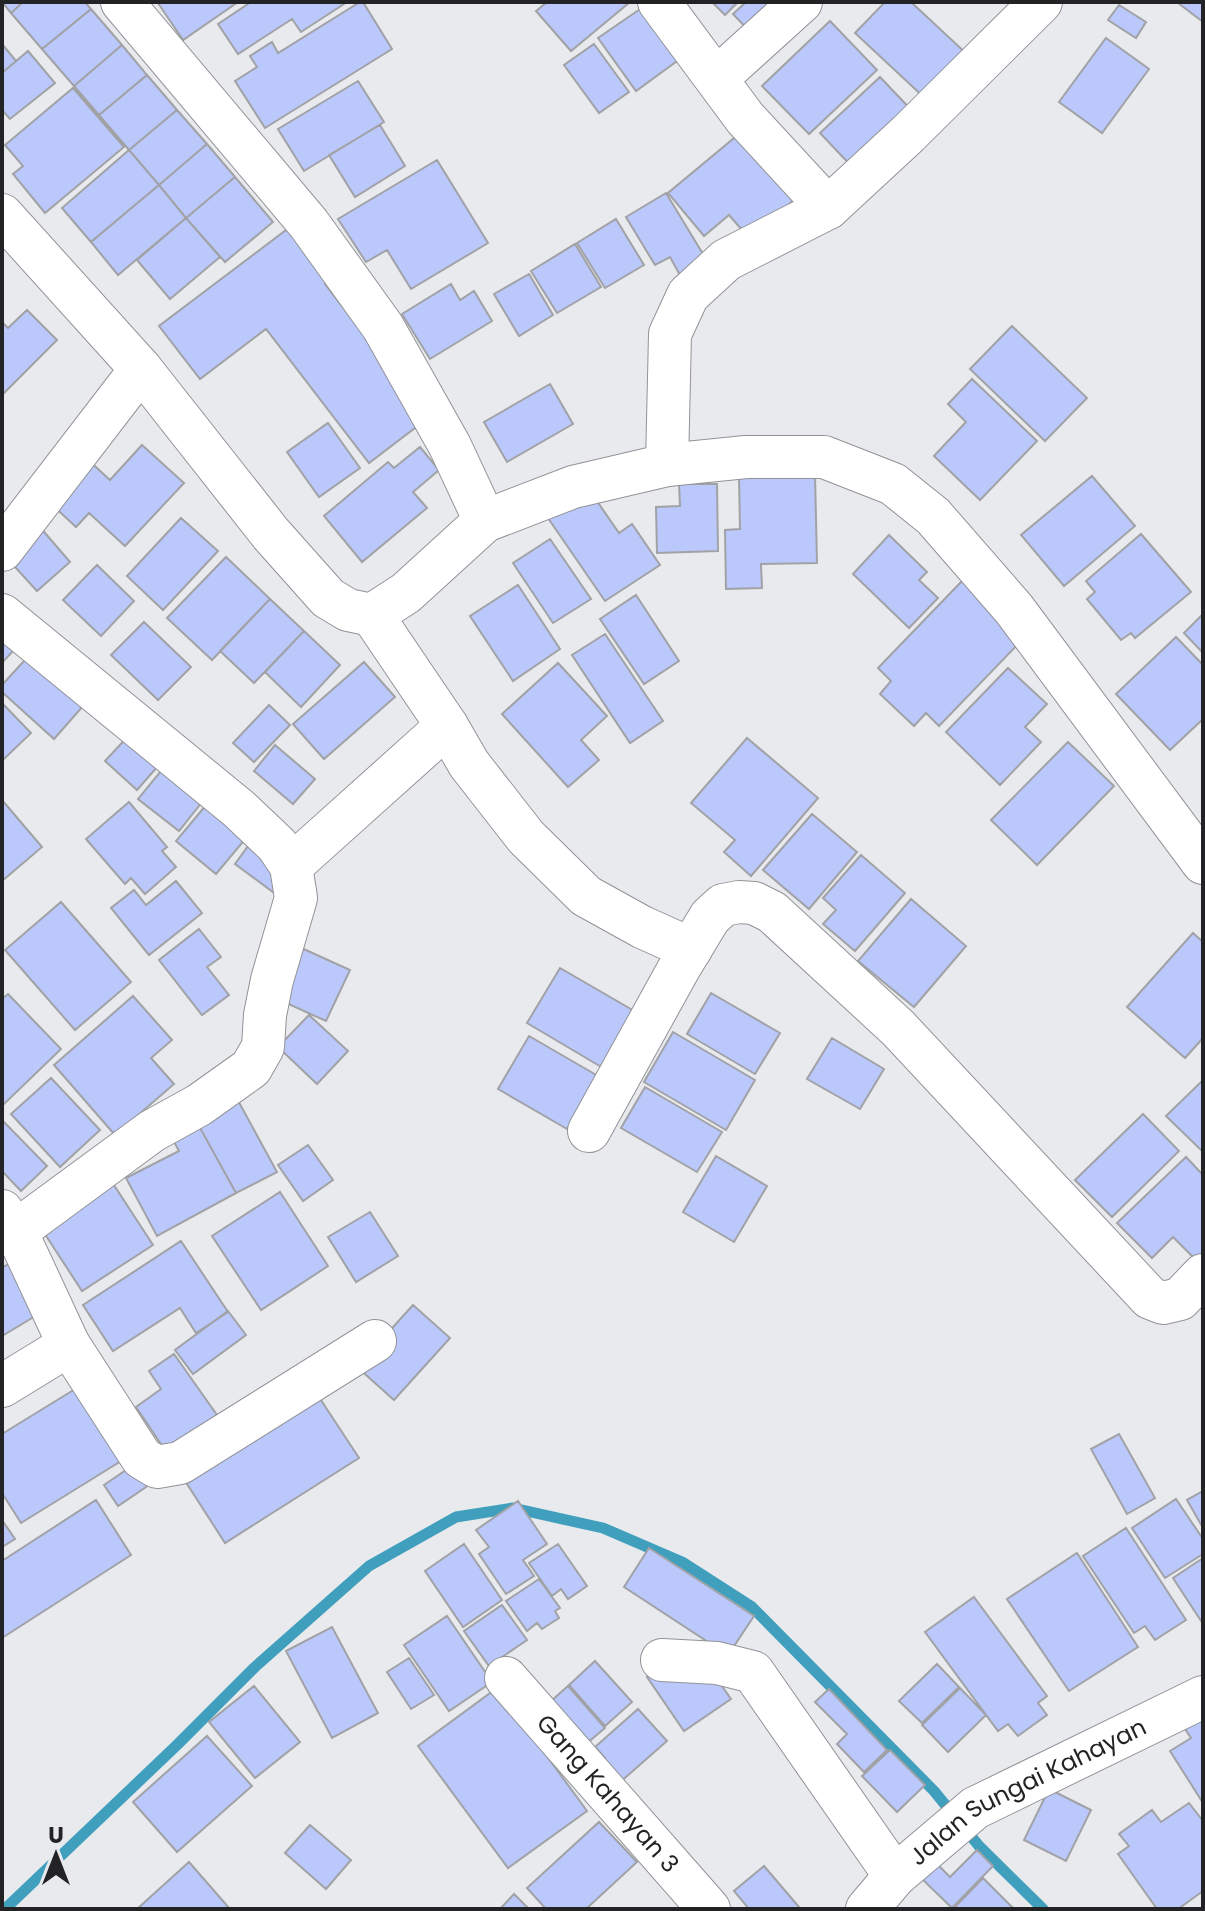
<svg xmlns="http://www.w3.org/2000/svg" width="1205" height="1911" font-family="Poppins,sans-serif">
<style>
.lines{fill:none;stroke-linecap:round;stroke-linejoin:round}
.stream{stroke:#3f9fbd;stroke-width:11}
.building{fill:#bbc8fc;stroke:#a1a2a6;stroke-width:2}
.minor-casing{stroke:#929397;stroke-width:44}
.minor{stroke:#fff;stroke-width:42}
.labels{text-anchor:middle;stroke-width:8;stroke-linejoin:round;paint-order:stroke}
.street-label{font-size:24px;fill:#232325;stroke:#e9eaee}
</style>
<rect width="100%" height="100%" fill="#e9eaee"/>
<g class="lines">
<path class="stream" d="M5,1909L178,1744L255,1667L369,1566L456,1517L513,1508L603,1528L682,1562L752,1607L934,1791L979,1846L1043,1909"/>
</g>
<path class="building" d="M2,2H23L11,13Z
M23,2H85L91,9L42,49L11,13Z
M160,2H238L183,40L158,3Z
M251,2H347L301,32L292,19L238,54L218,24Z
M360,2H363L392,49L265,128L235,81L257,67L250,56L272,42L278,53Z
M547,2H630L571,51L536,11Z
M712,2H738L725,15Z
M746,2H792L755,37L733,14Z
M885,2H911L970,57L928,101L855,33Z
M1179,2H1203V22L1178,3Z
M646,5L684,56L636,91L598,38Z
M1119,5L1146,22L1136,38L1108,20Z
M91,9L122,45L74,86L42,49Z
M830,21L877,70L809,134L762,86Z
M1106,38L1149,69L1102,133L1059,102Z
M2,44L16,61L2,73Z
M594,44L629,92L599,113L564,65Z
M122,45L147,75L99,115L74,86Z
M28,51L55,83L10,119L2,110V73Z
M147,75L177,110L129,150L99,115Z
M880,77L917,116L857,172L820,133Z
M358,81L384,122L304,171L278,129Z
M73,88L124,147L45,213L13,174L23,166L5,145Z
M177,110L207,144L159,185L129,150Z
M380,125L405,166L355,197L329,155Z
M739,134L794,200L749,238L729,215L704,236L668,193Z
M207,144L235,177L186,218L159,185Z
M129,150L159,185L91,242L62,208Z
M437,160L488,243L411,289L387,250L366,262L338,219Z
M235,177L273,222L225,262L186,218Z
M159,185L186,218L118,275L91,242Z
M666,193L706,259L680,275L670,257L655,265L626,217Z
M186,218L220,257L170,299L137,260Z
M616,219L644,265L605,288L577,243Z
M294,224L335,277L325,284L428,418L369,463L266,329L200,379L159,326Z
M575,244L601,287L557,313L531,271Z
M529,274L553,315L519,336L494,294Z
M451,284L460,300L474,291L492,321L430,359L402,314Z
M27,310L57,340L3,394L2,322L8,328Z
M1012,326L1087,398L1045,441L970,369Z
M972,379L1037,441L980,500L934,456L966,422L948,404Z
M550,384L573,424L507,462L484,422Z
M328,423L360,468L319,497L287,452Z
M142,445L184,483L125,546L89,513L76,527L47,500L86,458L110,480Z
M420,447L439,470L413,492L427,508L362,562L324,516L388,462L394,468Z
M815,475L817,563L761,564L762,588L726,589L725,530L740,529L739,476Z
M1092,476L1135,526L1064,586L1021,535Z
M679,484H717L718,551L657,553L656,507L680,506Z
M590,491L619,533L632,524L660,565L605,601L548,518Z
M181,518L218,551L163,610L127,576Z
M39,526L70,562L37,591L5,556Z
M1141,534L1191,592L1135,638L1131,633L1121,640L1087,599L1095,592L1086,581Z
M889,535L927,572L919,580L938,598L909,628L853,574Z
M550,539L591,599L553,623L513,563Z
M226,557L270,599L212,660L167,618Z
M97,565L134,601L101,636L63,600Z
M962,581L1023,639L939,726L926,713L914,726L880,694L891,681L878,668Z
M518,585L560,649L513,681L470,616Z
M636,595L679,661L644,684L600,619Z
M270,599L304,631L254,683L220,651Z
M1203,614V653L1184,633Z
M2,619L24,639L2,663Z
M144,622L191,667L158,700L111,655Z
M304,631L340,665L301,707L265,672Z
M605,634L663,721L630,743L572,655Z
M1176,637L1203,665V719L1170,750L1116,694Z
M36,648L91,697L54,739L2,692V685Z
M364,662L395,697L324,759L293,724Z
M558,663L607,716L581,740L599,760L568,787L502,714Z
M1008,668L1047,704L1025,727L1041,742L1000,785L946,732Z
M2,703L31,733L2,761Z
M269,705L290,725L254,762L233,743Z
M134,730L165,758L137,790L105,761Z
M747,738L818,798L751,876L724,852L735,840L691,803Z
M1068,742L1114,786L1037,865L991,820Z
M275,745L315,779L293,804L254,771Z
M170,760L210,792L179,831L138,799Z
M212,798L252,831L216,874L176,841Z
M2,800L42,847L2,881Z
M129,802L167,847L162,851L176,867L145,894L131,878L125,884L86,839Z
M812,814L857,852L809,909L763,870Z
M251,842L289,871L273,892L235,864Z
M861,855L905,893L855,951L823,924L836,910L823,898Z
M176,881L202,913L149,955L111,908L134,890L146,905Z
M911,899L966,946L914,1007L858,961Z
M61,902L131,982L75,1030L5,950Z
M199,929L221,957L207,967L229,995L202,1015L159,960Z
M1193,933L1203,942V1038L1185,1058L1127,1007Z
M297,946L350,970L326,1021L273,997Z
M560,968L636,1012L603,1068L527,1023Z
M711,993L780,1033L755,1074L687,1034Z
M8,994L61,1049L2,1106V999Z
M133,996L172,1040L151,1058L174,1084L115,1135L54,1065Z
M309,1015L348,1051L317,1084L278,1047Z
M673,1032L755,1080L726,1130L644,1082Z
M529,1036L598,1076L567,1129L498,1089Z
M832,1038L884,1069L860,1109L807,1079Z
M51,1078L100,1130L60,1167L11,1114Z
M1203,1080V1152L1166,1116Z
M645,1087L722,1132L697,1172L621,1128Z
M235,1095L277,1172L236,1193L194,1117Z
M1143,1114L1179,1151L1112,1217L1075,1180Z
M194,1117L236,1193L157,1236L126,1178L179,1151L168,1131Z
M2,1120L47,1166L21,1191L2,1171Z
M308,1145L333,1180L303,1201L278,1165Z
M716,1156L767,1186L734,1242L683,1212Z
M1186,1157L1203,1175L1202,1266L1173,1237L1152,1258L1117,1223Z
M110,1179L153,1245L82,1291L39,1225Z
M280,1192L328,1266L261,1310L212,1236Z
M370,1212L398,1256L356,1282L328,1237Z
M181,1241L228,1312L196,1333L180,1308L113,1351L83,1305Z
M13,1261L42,1312L2,1336V1268Z
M413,1305L450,1338L394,1400L357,1367Z
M228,1311L246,1335L193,1374L175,1350Z
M174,1354L217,1415L165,1450L136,1407L161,1389L149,1371Z
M80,1386L126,1458L21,1523L2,1493V1434Z
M313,1388L359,1458L225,1543L180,1473Z
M1119,1434L1155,1498L1127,1514L1091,1449Z
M135,1464L149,1485L118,1506L104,1485Z
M1203,1491V1528L1187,1500Z
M1176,1499L1203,1539V1554L1165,1578L1132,1528Z
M96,1500L131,1555L2,1638V1561Z
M518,1501L547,1544L523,1560L534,1576L506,1594L479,1554L489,1547L476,1530Z
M2,1520L15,1539L2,1547Z
M1126,1528L1186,1620L1155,1640L1145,1626L1134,1633L1083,1556Z
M464,1544L502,1600L463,1627L425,1571Z
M558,1544L587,1586L568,1599L561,1589L552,1596L529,1563Z
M649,1548L754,1616L728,1655L624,1587Z
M1077,1553L1138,1647L1069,1691L1007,1599Z
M1203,1558V1624L1173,1578Z
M539,1579L560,1608L555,1611L559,1618L542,1629L537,1623L527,1631L506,1601Z
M974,1597L1047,1696L1038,1703L1047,1715L1018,1736L1008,1724L998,1731L925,1632Z
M502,1605L527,1640L489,1666L464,1631Z
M447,1616L492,1682L449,1711L404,1645Z
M332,1627L378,1713L332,1738L286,1651Z
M409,1658L434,1695L411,1709L387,1672Z
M595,1661L632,1702L605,1726L569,1685Z
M671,1661L707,1665L731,1699L684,1731L647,1677Z
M937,1664L959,1687L922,1723L899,1701Z
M254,1686L300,1742L255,1778L209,1722Z
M568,1686L605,1728L579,1750L542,1709Z
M497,1688L587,1811L508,1868L418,1746Z
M960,1688L986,1715L948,1752L922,1725Z
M829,1689L887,1750L864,1772L837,1744L847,1734L815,1702Z
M638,1709L667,1741L618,1784L599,1763L605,1758L595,1747Z
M1203,1713V1803L1170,1751L1191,1738L1183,1726Z
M207,1736L252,1786L177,1852L133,1802Z
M890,1750L925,1785L897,1812L862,1776Z
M1049,1789L1091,1810L1066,1861L1024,1840Z
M1189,1803L1203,1821V1891L1178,1909H1157L1118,1854L1129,1846L1119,1834L1152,1810L1161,1822Z
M599,1822L637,1862L586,1909H546L527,1888Z
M310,1825L351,1860L326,1889L285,1853Z
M977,1850L993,1866L952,1908L918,1875L933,1860L950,1877Z
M189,1862L230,1909H137Z
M764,1866L799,1907L797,1909H749L734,1891Z
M983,1878L1014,1909H953Z
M514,1894L529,1909H500Z"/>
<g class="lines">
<g class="minor-casing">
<g id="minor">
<path d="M122,2L309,224L383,327L450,446L485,521"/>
<path d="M659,2L745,118L828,208"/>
<path d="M1041,2L908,134L828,208L726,260L688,295L670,334L667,465L746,457H824L893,484L933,516L1014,609L1203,863"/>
<path d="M717,78L801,2"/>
<path d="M2,215L141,369L2,550"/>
<path d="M141,369L271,534L328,598L348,610L372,615L406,593L485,521L573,487L667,465"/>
<path d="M2,615L239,809L277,845L291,866L296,898L272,980L265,1015L263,1047L251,1068L199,1105L152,1131L16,1231"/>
<path d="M372,615L447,726L469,764L526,837L586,896L642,927L691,949"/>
<path d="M291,866L447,726"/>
<path d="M589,1131L678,970L710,917L723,905L739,902L754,903L772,912L898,1028L1150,1298L1163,1303L1180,1299L1203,1275"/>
<path d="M2,1211L16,1231L69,1345L142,1458L157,1467L180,1463L375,1341"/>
<path d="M2,1386L69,1345"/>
<path d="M662,1660L717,1663L753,1672L895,1876"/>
<path id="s1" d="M506,1678L709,1909"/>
<path id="s2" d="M867,1909L895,1876L975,1808L1203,1697"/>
</g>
</g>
<use href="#minor" class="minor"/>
</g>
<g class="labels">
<g class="street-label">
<text dy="8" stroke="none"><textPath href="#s1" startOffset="154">Gang Kahayan 3</textPath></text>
<text dy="8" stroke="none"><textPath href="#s2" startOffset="202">Jalan Sungai Kahayan</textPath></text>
</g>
</g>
<rect width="1205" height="1911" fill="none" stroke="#232325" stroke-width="8"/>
<g transform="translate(56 1855)" stroke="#e9eaee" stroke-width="6" paint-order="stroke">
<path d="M0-6L14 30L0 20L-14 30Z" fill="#232325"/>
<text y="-12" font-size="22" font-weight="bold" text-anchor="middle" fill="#232325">U</text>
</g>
</svg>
